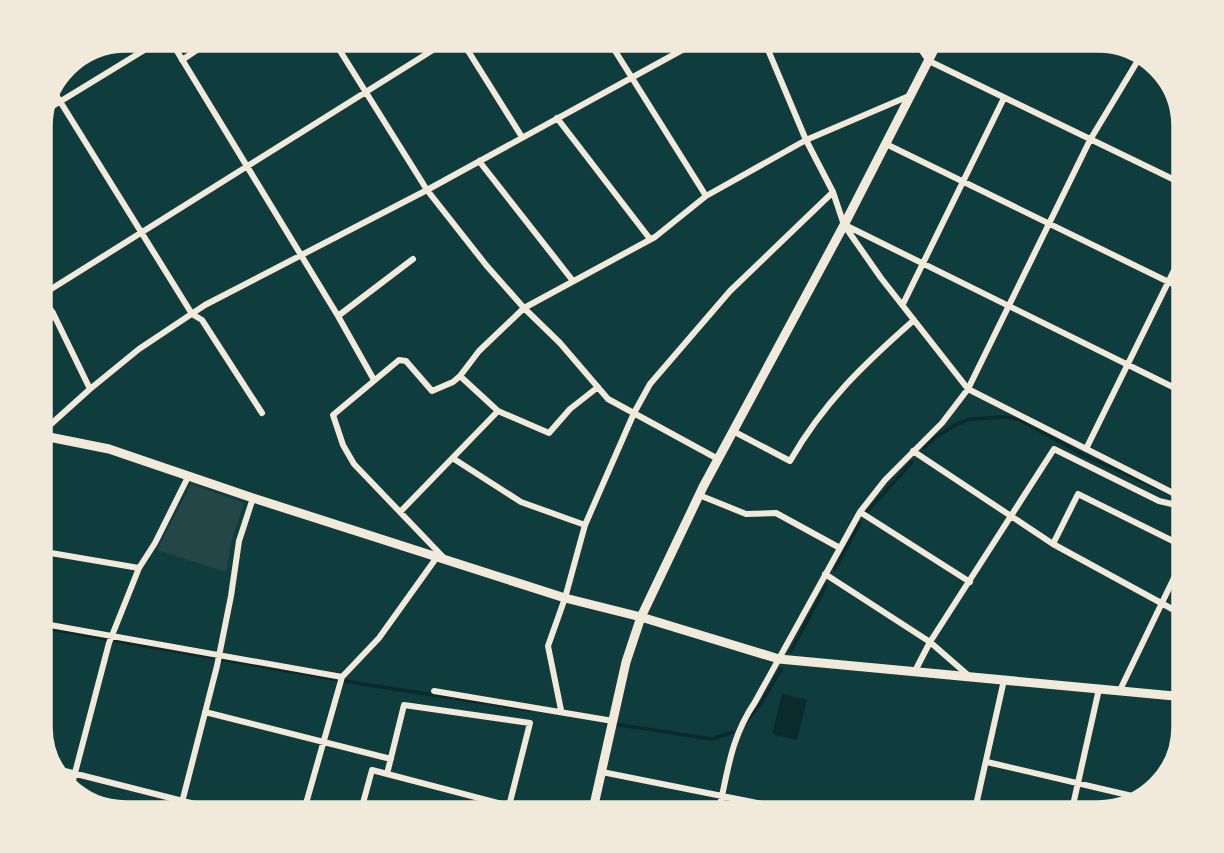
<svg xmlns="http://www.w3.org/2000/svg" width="1224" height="853" font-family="Figtree,sans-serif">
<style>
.green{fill:#244646}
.water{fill:#0a2a2b}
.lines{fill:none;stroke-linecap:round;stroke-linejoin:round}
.stream{stroke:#0a2a2b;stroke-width:3.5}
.minor{stroke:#f1e9da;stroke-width:6}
.secondary{stroke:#f1e9da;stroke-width:9}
.rim{fill:none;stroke:#f1e9da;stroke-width:3.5}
</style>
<rect width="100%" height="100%" fill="#0f3d3e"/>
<path class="green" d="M191,484L244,503L232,539L226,572L157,550Z"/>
<path class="water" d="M782,694L807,700L797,740L772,734Z"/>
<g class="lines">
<path class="stream" d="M924,448L936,437L955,425L971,419L1006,417L1020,420L1085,456L1169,493
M865,514L912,462
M835,569L860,523
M39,627L350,682L530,710
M791,651L826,586
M746,722L760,705L781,669
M614,724L712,739L733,732"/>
<path class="minor" d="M169,38L338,316L374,380
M332,38L427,190L486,265L524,308L560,343L608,399L718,459
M460,38L522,137
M607,38L706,196
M763,38L806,140L833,192L844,225L881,278L968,389L1185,499
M913,38L929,61L1185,185
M1094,38L1166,74
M182,60L215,38
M53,90L192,314L202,320L262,413
M43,112L164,38
M557,118L650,239
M886,144L1185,290
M479,161L573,281
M845,225L1185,393
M39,293L53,313L90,389
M40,296L452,38
M903,304L1004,98
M338,316L413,259
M39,340L53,313
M460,376L498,411L549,433L570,409L598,387
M733,431L790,461C824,402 863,365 914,320
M40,434L90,389L139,349L205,305L427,190L704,38
M1086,449L1185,248
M913,451L1053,544L1185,616
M454,459L521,502L585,525
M1175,492L1185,489
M699,495L746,514L776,513L840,548
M401,511L498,411
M860,512L970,582
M1053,544L1078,494L1185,547
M39,551L139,568
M445,559L354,464L343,445L333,415L399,360L406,361L432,391L453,382L460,376L479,351L524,308L655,237L706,196L806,140L909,96
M825,574L930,642L969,676
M39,623L342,677
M915,671L930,642L1054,449L1159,501L1172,504L1185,503
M1120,690L1185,555
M434,691L613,721
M561,710L548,646L565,598L585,525L634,413L650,384L730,291L833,192
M205,712L391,759
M987,762L1145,799
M49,767L234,814
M602,772L812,814
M387,774L404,705L530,723L507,814
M70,792L109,643L139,568L155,543L189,475
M179,814L217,666L231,596L239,541L253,498
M303,814L342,677L379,638L437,557
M360,814L372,770L510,806
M718,814C728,772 730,739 755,702L860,512L885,480L942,423L968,389L1090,140L1143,52
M974,814L1004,680
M1071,814L1099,689"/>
<path class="secondary" d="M39,435L109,449L253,498L565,598L641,617L779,659L1185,697
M592,814L626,662L641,617L703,487L844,225L940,38"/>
</g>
<path d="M0 0H1224V853H0ZM126 51H1098A75 75 0 0 1 1173 126V727A75 75 0 0 1 1098 802H126A75 75 0 0 1 51 727V126A75 75 0 0 1 126 51Z" fill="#f1e9da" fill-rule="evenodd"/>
<path class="rim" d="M126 51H1098A75 75 0 0 1 1173 126V727A75 75 0 0 1 1098 802H126A75 75 0 0 1 51 727V126A75 75 0 0 1 126 51Z"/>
</svg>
